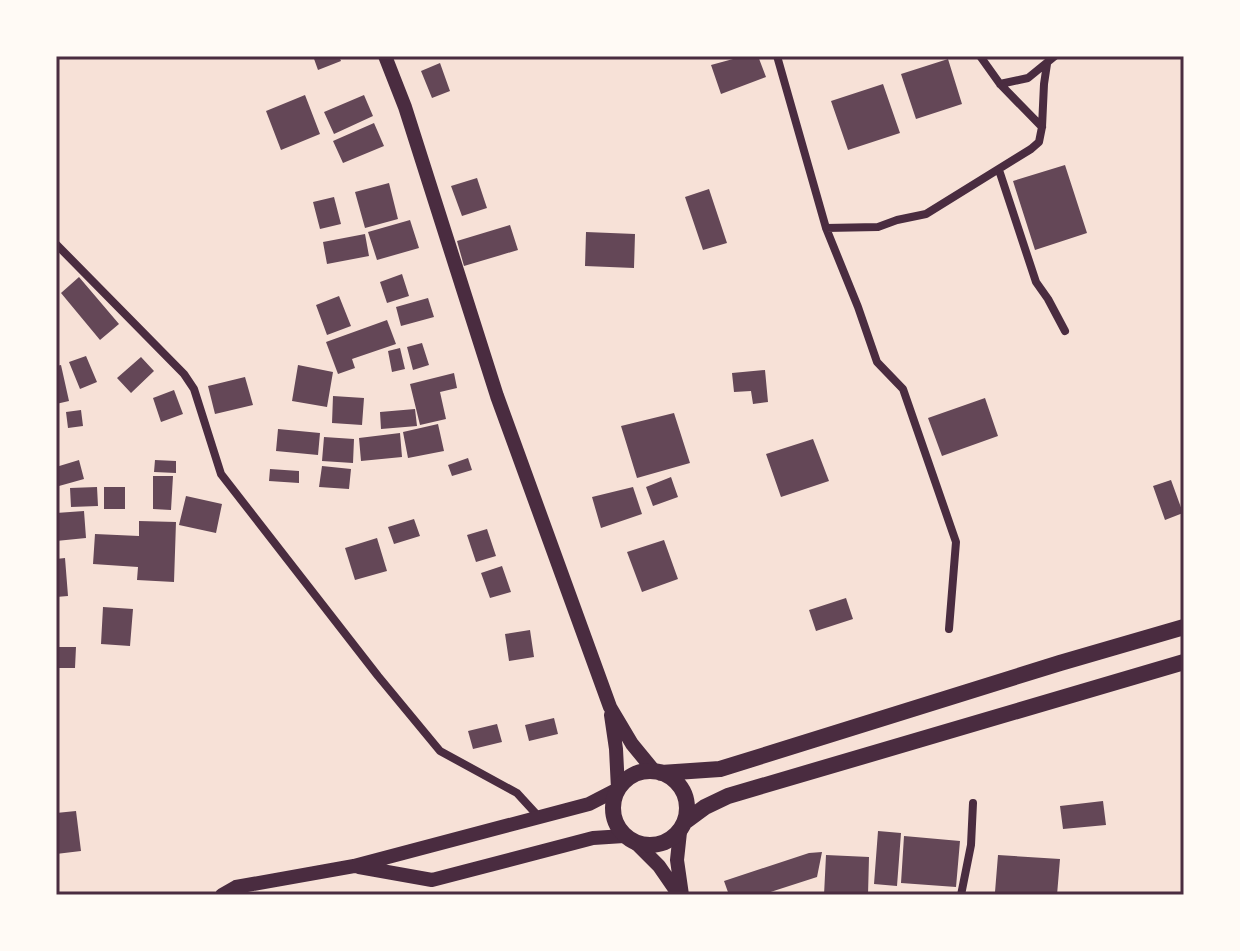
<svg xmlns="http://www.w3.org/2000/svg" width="1240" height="951" font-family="'Golos Text',sans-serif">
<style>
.building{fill:#644757}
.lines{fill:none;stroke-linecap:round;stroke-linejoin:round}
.minor{stroke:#4a2c40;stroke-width:8}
.tertiary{stroke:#4a2c40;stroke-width:14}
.secondary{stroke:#4a2c40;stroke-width:16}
.neatline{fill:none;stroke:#4a2c40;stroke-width:3}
</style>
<rect width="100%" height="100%" fill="#f7e1d7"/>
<path class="building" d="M313,56H339L341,61L318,70Z
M744,56H758L766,77L721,94L711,65Z
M948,59L962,104L916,119L901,74Z
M440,63L450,91L432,98L421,71Z
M883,84L900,133L848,150L831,101Z
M305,95L320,134L281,150L266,111Z
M364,95L373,116L334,134L324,112Z
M374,123L384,146L343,163L333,141Z
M1065,165L1087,233L1035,250L1013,181Z
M477,178L487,208L462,216L451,186Z
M389,183L398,219L365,228L355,192Z
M709,189L727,243L703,250L685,197Z
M334,197L341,224L320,229L313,202Z
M410,220L419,248L377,260L368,232Z
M510,225L518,250L464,266L457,241Z
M586,232L635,234L634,268L585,266Z
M365,234L369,256L327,264L323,242Z
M402,274L409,296L387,303L380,282Z
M79,277L119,324L100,340L61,293Z
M339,296L351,326L327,335L316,305Z
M428,298L434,317L401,326L396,307Z
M387,320L396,344L352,359L355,368L338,374L326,342Z
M422,343L429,365L413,370L407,347Z
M400,348L405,369L392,372L388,351Z
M86,356L97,382L80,389L69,362Z
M141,357L154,371L131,393L117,378Z
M61,365L69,401L56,404V366Z
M298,365L333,372L327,407L292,401Z
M765,370L768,402L753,404L751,391L734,392L732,373Z
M454,373L457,388L440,392L446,419L420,425L410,384Z
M245,377L253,405L215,414L208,386Z
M174,390L183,414L161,422L153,398Z
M333,396L364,398L362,425L332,423Z
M985,398L998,436L942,456L928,418Z
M415,409L417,426L381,429L380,412Z
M81,410L83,426L68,428L66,412Z
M674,413L690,463L637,478L621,426Z
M438,424L444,451L408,458L403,432Z
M278,429L320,433L318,455L276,451Z
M400,433L402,457L361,461L359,438Z
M324,437L354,439L353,463L322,461Z
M813,439L829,481L781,497L766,454Z
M468,458L472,470L452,476L448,465Z
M79,460L84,479L59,486L56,467Z
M155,460L176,461V473L154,472Z
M322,466L351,469L349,489L319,487Z
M270,469L299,471V483L269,481Z
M153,476H173L171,510L153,509Z
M671,477L678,497L653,506L646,487Z
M1171,480L1183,513L1165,520L1153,486Z
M97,487L98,506L71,507L70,488Z
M104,487H125V509H104Z
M633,487L642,514L601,528L592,497Z
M186,496L222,504L216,533L179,525Z
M84,511L86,538L56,541V513Z
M414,519L420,536L394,544L388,527Z
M139,521L176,522L174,582L137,580L138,567L93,564L95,534L139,536Z
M487,529L496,556L476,562L467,535Z
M377,538L387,571L355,580L345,548Z
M664,540L678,579L642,592L627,552Z
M65,558L68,596L56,597V559Z
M502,566L511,592L490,598L481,573Z
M846,598L853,619L816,631L809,610Z
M103,607L133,609L130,646L101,644Z
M530,630L534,657L509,661L505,634Z
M56,647H76L75,668H56Z
M554,718L558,734L529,741L525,725Z
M497,724L502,742L473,749L468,731Z
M1103,801L1106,825L1063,829L1060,806Z
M76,811L81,851L56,854V813Z
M878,831L901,833L897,886L874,884Z
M904,836L960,841L956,887L901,883Z
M822,852L817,877L761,895H729L724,881L809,853Z
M826,855L869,857L868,895H824Z
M998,855L1060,859L1057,895L995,892Z"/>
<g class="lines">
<path class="minor" d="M777,56L826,228L858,307L877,362L903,389L956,542L949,629
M980,56L1000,84L1042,127
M1000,84L1028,78L1055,56
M999,170L1036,282L1048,299L1065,331
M826,228L878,227L897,220L926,214L1031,149L1039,142L1042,127L1044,84L1047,64
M56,244L184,374L194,389L221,474L378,676L440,751L517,793L539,817
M961,895L971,845L973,803"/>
<path class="tertiary" d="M385,56L405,107L497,396L610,707L632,744L655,772
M680,832L677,860L682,895
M635,842L659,866L679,895
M359,867L432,880L593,838L624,836
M222,895L236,887L354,866L589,804L618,789L616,749L611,715"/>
<path class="secondary" d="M613 808a37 37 0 1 1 74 0a37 37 0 1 1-74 0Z
M661,773L720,769L1060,663L1184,627
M686,821L705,807L728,796L1184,662"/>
</g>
<rect width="1240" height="951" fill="none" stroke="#fffaf5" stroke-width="116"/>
<rect x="58" y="58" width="1124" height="835" class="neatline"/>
</svg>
